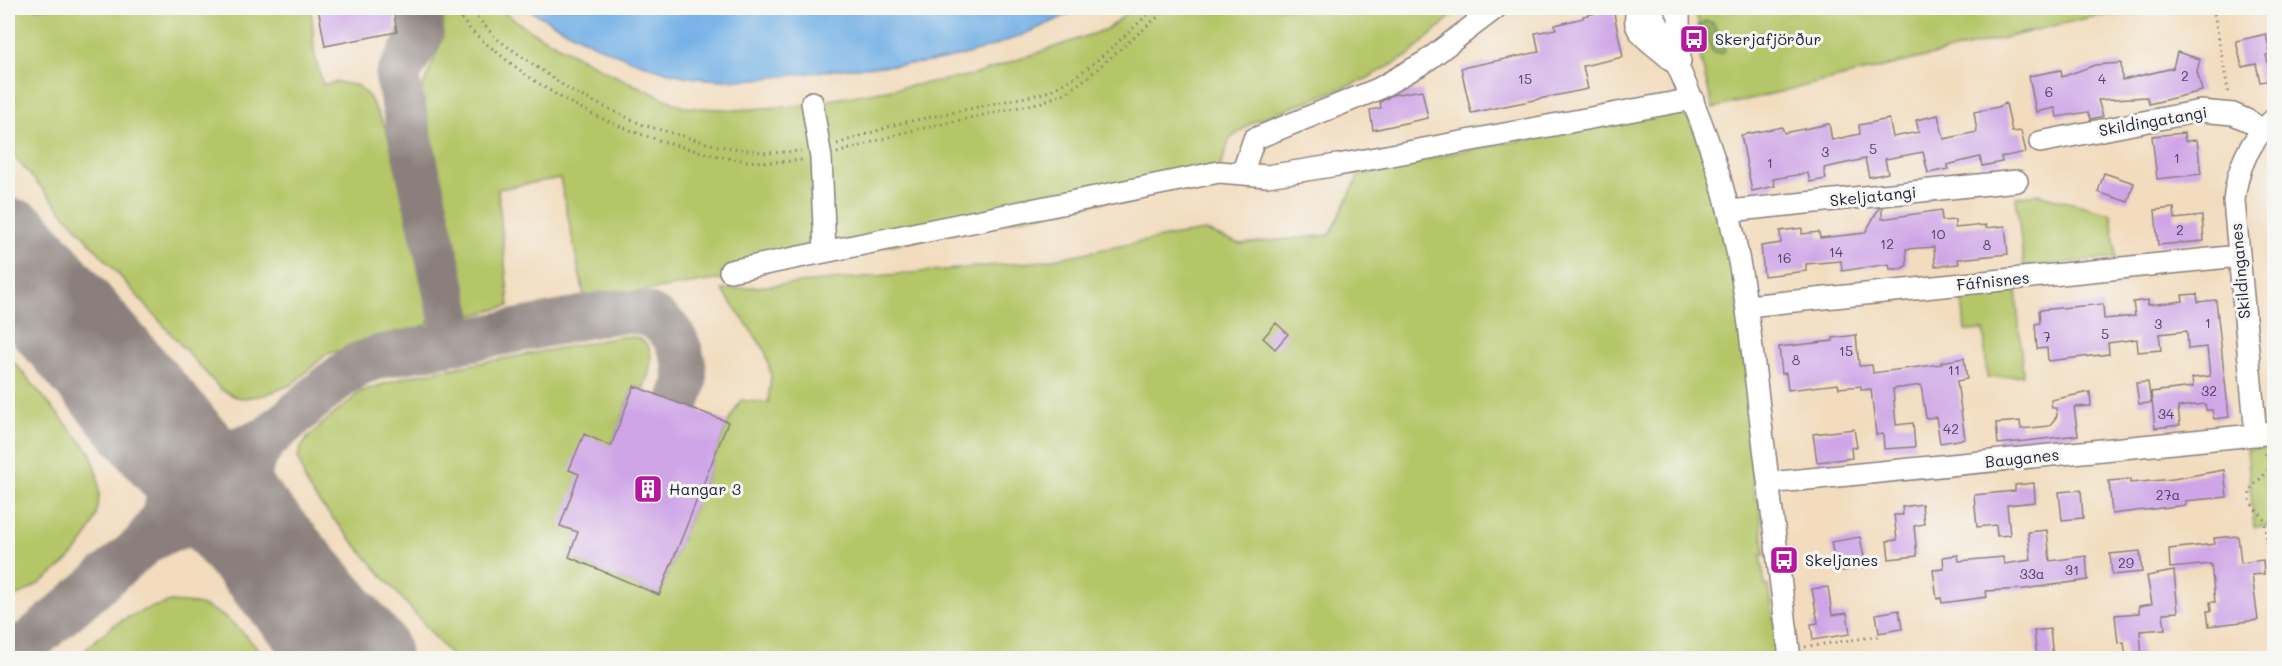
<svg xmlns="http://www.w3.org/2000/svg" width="2282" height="666" font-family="Mali,sans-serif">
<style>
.green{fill:#b5c668;stroke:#6c7452;stroke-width:1.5}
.forest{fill:#90ab5c;stroke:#59664c;stroke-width:1.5}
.water{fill:#75b1e6;stroke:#4c6a90;stroke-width:1.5}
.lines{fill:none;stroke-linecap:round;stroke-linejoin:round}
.taxiway{stroke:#8a7f7c;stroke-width:44}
.runway{stroke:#8a7f7c;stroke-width:110}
.building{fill:#cfa5e7}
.minor-casing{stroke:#8a7f7c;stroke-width:24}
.path{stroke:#8a7f7c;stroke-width:3;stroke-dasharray:1.5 4.5;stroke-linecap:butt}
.minor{stroke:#fff;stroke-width:21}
.labels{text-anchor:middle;stroke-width:6;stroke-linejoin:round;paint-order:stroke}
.number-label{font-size:14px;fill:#4d4366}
.poi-label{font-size:16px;fill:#22223b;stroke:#f6f6f2;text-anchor:start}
.street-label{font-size:16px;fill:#22223b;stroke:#f6f6f2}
</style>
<rect width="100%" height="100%" fill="#f6f6f2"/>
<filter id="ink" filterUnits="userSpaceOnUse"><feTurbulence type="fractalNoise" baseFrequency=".0167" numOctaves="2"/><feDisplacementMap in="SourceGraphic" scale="12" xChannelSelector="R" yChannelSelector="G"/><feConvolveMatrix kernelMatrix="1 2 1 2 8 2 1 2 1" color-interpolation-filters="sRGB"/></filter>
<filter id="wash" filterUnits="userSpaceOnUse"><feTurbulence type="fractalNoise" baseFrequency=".008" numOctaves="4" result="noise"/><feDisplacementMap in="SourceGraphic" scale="24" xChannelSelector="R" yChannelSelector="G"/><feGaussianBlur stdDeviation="1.35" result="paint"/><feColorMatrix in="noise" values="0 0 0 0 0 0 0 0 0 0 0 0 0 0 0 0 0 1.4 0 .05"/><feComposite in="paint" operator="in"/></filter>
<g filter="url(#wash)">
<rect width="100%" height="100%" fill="#f2dcbd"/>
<path class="green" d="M8,8H313L311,9L315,57L323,85L337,82L358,86L369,97L386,129L432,304L434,313L427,325L327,354L291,385L264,395L245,398L236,397L220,389L8,150Z
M442,8H498L529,30L607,72L683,107L736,110L795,106L973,75L1107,29L1133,8H1460L1408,56L1366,79L1253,122L1230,139L1216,179L729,278L585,300L560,178L498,189L509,306L458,319L451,312L410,135L421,92L441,42L444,15Z
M1690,8H2181L2091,17L1713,108L1698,49V19Z
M1676,112L1688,118C1737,219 1744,353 1756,464L1752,467L1755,499L1759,500L1765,555H1761L1765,586H1769L1779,658H453L312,494L305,480L298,457L301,448L306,440L321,425L362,391L406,377L620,337C659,333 654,364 643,389L634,386L569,557L659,595L728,422L741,400L768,403L771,375L765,350L722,290L1043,261L1176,235L1206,231L1240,244L1330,235L1359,175L1458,152Z
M2037,194L2111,213L2116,257L2024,268L2016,197Z
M2016,289L2023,375L1987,378L1984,330L1965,331L1962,294Z
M8,355L90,452C111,502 94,542 52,574C38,585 25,594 8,599Z
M2270,447L2274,522L2272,525L2254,527L2247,450Z
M171,602C179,603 187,603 195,604C224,609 248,637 266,658H79C103,627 133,611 171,602Z"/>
<path class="forest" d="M1706,21L1713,23C1718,31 1720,41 1725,51L1720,54L1713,53L1708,41L1699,35L1700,25Z"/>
<path class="water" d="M526,8H1081C1043,27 1005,44 964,55C925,66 882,65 842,69C785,75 727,88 671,73C619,59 572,35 526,8Z"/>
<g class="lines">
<path class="taxiway" d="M419,8L422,33L397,77L456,342
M128,393C140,411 162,437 168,457C175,484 168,515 149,536
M149,414C157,422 165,430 173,437C199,459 235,452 263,440
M266,440L253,460L247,489V516L261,542L273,560
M154,538C205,508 242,535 280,570
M8,653L32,640L332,383L358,364L382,356C440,345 499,334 558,323C583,318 614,308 640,313C671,320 685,349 685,379C685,386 681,394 679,401"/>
<path class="runway" d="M8,253L356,658"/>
</g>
<g id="blocks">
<path class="building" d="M318,8H393L397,32L325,46Z
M1613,9L1623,57L1583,66L1588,89L1471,113L1461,68L1539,52L1535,33L1556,29L1555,25L1583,18V16Z
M2266,34L2270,54L2266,55L2272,80L2260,82L2256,64L2242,67L2236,41Z
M2177,52L2200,59L2197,71L2202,91L2149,104L2147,97L2098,100L2103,116L2091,119L2088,112L2057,117L2055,108L2036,112L2029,76L2061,70L2062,77L2095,65L2121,63L2122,80L2173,68Z
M1422,90L1428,118L1373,130L1370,110L1381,108L1380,102L1392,95Z
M2006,103L2012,132L2021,131L2026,152L2001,157L2002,162L1982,166L1980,157L1947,165L1948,169L1928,173L1923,152L1885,159L1888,173L1869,177L1865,159L1824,168L1826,179L1810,182L1808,173L1773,179L1775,186L1752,191L1741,135L1782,127L1784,133L1829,124L1832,140L1860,134L1859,125L1889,119L1893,137L1919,132L1916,120L1938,115L1944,139L1977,132L1974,112L1998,107Z
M2184,133L2185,141L2197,140L2201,174L2157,179L2152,136Z
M2104,173L2134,183L2128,202L2098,192Z
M1879,208H1882V219L1941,210L1942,221L1955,220V228L1986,225V228L2005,226L2008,254L1958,259L1959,264L1935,266L1934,247L1906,249L1907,265L1901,269H1890L1889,264L1842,271L1841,261L1806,264V271L1764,276L1761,246L1781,243L1780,231L1802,228V234L1819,232L1820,238L1865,233Z
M2174,208L2175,219L2202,216L2204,241L2158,245L2155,210Z
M2197,294L2198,302L2216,300L2229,417L2214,419L2212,410H2206L2205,404L2178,407L2180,425L2155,428L2151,392L2193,387L2192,378L2210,376L2207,347L2188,349L2187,331L2159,334L2161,350L2138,352L2137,339L2108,343L2109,354L2048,361L2047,348L2037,349L2035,324L2040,323L2039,310L2103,304L2104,319L2135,316L2133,302L2148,300V305L2183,301L2182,295Z
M1276,323L1288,334L1275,349L1263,338Z
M1856,335L1859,366L1872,365L1873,373L1942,364L1941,362L1964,358L1967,379L1957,381L1965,439L1940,443L1936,417L1926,418L1921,385L1893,389L1896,425L1913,423L1915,447L1884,449L1883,434L1876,435L1871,389L1861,390V386L1839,388L1838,384L1788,390L1786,373L1782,374L1779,347L1833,341V338Z
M2148,382L2151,403L2139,404L2136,383Z
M634,386L728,422L659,595L569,557L578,532L560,526L579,474L569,470L584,434L611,446Z
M2090,392L2091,406L2074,407L2078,435L1998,444L1996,423L2020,421L2021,429L2049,426L2057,416L2056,408H2052L2051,400Z
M1854,429L1857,447L1851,448L1852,458L1817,462L1813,434Z
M2224,470L2227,497L2185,501L2186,505L2112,514L2109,481L2130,479V483L2173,479Z
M2034,483L2035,502L2007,505L2010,535L1997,536L1996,525L1977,527L1974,495L2015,491V485Z
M2081,490L2083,518L2062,520L2059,492Z
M1922,504L1924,524L1914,526L1917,556L1889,559L1887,541L1897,540L1894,515H1903L1902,507Z
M2047,530L2050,561L2086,556L2088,580L2024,589L1986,591L1987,597L1942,603L1941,598L1937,599L1933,570L1944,569L1943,557L1958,555L1959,561L2003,557L2004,564L2031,560L2028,532Z
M2238,536L2241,563L2263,560L2264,574L2252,575L2258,620L2209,626L2207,611H2211L2210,602H2215L2211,564L2170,568L2169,549L2215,544L2214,538Z
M1860,537L1866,567L1837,572L1831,542Z
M2140,551L2142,572L2112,575L2110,554Z
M2174,571L2178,612L2163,613L2165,629L2140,631L2142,658H2126L2124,642L2118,643L2115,615L2139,613V606L2152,604L2147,576Z
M1828,587L1832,615L1847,613L1850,634L1813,640L1811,624L1818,623L1812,589Z
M1899,610L1902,629L1879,633L1876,614Z
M2050,629L2053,658H2037L2034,631Z"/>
</g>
</g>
<g filter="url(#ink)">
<use href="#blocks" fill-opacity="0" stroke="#8a7f7c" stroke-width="1.5"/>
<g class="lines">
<g class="minor-casing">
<path id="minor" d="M1639,8C1625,33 1658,45 1672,61
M1650,8C1677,62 1702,117 1719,175C1741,251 1750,328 1759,407C1770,491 1780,575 1790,658
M1675,8L1679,15L1680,61
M812,102L821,158L825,252
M2040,142L2200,111L2233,114L2249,121L2262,130
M1242,174L1254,139L1378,89L1425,62L1496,8
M1729,211L2017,181
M730,271L1219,172L1267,176L1338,165L1693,99
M1747,306L2239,256
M2256,435L2234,201C2237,168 2250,140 2274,119
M1769,483L2274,433"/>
</g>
<path class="path" d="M456,8C464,29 486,43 503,57C558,102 618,130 686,148C712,155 741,162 767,162C780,162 792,161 804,160
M470,8L475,15L497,39L571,91L643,125L718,146L768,153L801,151
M2213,8L2229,95
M837,144L897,124L1044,93C1087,76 1121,38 1155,8
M837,153L902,133L1042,102L1067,92L1088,77L1168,8
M2265,453L2269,459L2268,470C2260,482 2242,489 2253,506C2257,512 2262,514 2265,522L2274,624
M1805,647L1878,636"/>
<use href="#minor" class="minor"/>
</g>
</g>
<defs>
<g id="bus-square" transform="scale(1.5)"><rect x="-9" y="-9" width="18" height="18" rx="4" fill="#b5179e" stroke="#f6f6f2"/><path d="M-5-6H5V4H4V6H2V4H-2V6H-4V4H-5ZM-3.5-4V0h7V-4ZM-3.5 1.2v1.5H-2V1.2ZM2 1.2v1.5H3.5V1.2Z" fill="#fff"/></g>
<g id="building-square" transform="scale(1.5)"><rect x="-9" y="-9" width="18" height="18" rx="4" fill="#b5179e" stroke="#f6f6f2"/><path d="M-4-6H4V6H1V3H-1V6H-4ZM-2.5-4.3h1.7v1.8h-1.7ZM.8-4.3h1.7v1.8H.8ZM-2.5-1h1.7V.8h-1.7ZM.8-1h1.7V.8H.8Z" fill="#fff"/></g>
</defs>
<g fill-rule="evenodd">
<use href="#bus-square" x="1694" y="39"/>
<use href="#building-square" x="648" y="489"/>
<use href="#bus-square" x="1784" y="560"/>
</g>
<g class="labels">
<g class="number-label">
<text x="2185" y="81">2</text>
<text x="1525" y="84">15</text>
<text x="2102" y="84">4</text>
<text x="2049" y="97">6</text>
<text x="1873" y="154">5</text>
<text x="1825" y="157">3</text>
<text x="2177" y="163">1</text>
<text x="1770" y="168">1</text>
<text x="2180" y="235">2</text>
<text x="1938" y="239">10</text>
<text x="1887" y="249">12</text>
<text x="1987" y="250">8</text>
<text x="1836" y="257">14</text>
<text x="1784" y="263">16</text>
<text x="2208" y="328">1</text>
<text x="2158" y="329">3</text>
<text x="2105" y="339">5</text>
<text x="2047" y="342">7</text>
<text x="1846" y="356">15</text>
<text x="1796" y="365">8</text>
<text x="1954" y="375">11</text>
<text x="2209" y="396">32</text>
<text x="2166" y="419">34</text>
<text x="1951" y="434">42</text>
<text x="2168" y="500">27a</text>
<text x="2126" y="568">29</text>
<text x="2072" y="575">31</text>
<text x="2032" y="579">33a</text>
</g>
<g class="poi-label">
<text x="1715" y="45">Skerjafjörður</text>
<text x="669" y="495">Hangar 3</text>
<text x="1805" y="566">Skeljanes</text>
</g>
<g class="street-label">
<text transform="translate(2153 121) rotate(-10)" y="6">Skildingatangi</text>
<text transform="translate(1873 196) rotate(-6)" y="6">Skeljatangi</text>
<text transform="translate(2240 271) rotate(-95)" y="6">Skildinganes</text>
<text transform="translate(1993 281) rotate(-6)" y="6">Fáfnisnes</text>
<text transform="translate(2022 458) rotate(-6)" y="6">Bauganes</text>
</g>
</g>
<rect width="2282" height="666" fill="none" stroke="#f6f6f2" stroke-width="30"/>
</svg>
